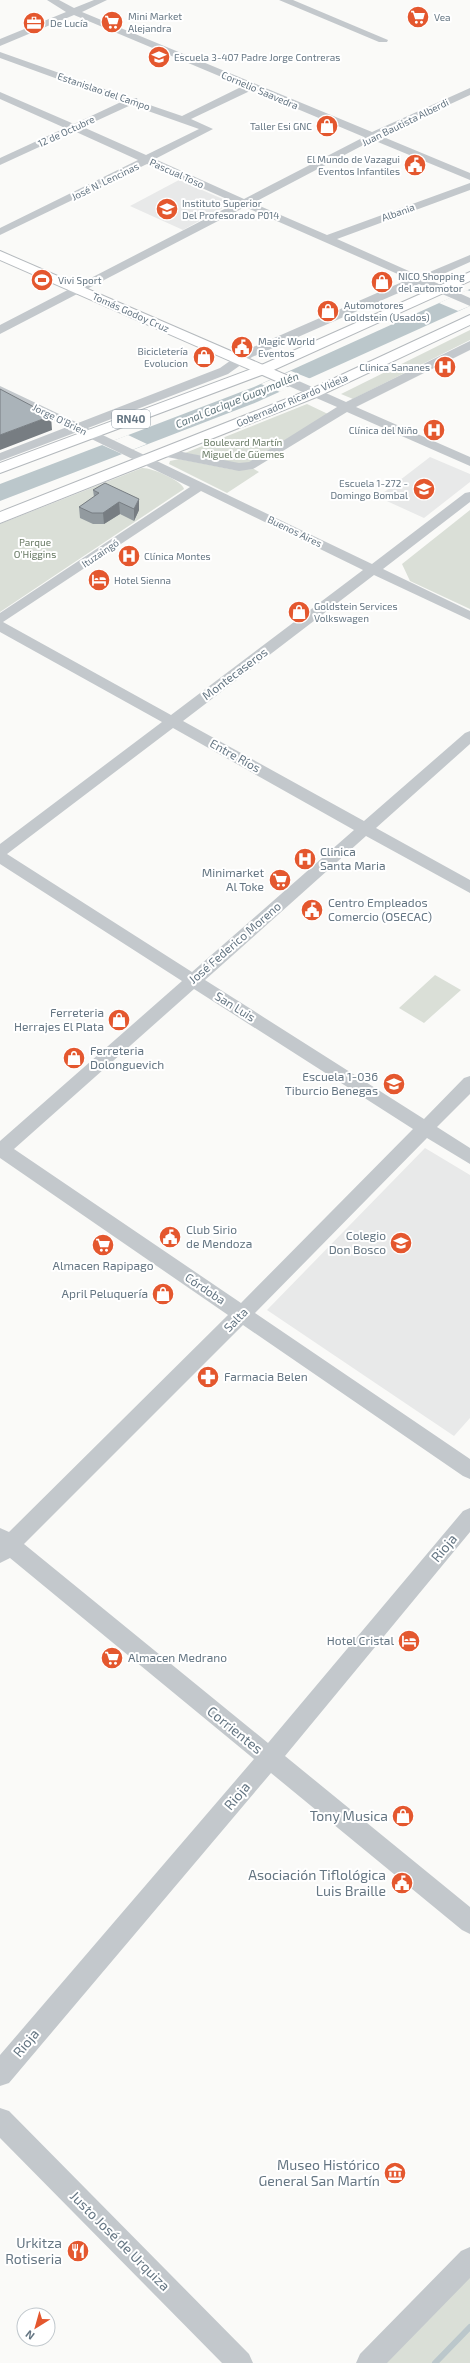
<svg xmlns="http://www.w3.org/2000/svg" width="470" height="2363" font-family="'Exo 2',sans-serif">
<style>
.built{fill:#e8e9e9}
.green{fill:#dadfd7}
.water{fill:#bbc7cb}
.pier{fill:#fafaf8}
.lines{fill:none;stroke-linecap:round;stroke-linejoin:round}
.stream{stroke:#bbc7cb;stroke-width:6}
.major-casing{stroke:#b5babe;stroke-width:2}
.highway-casing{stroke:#b4b9bd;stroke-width:2}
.minor{fill:#c3c8cc;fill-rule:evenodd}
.major{fill:#fff;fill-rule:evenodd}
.highway{fill:#fff;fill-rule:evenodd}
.wall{fill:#929a9f}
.shaded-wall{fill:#777d82}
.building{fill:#aab3b9;stroke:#777d82}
.labels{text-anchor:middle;stroke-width:4;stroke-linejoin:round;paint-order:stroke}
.far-poi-label{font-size:10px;fill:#657683;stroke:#fff;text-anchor:start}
.far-street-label{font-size:10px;fill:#657683;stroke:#fff}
.far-park-label{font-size:10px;fill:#687a64;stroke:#fff}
.far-water-label{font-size:11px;font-style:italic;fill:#60757c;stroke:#fff}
.shield{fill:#fff;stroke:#939fa8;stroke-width:1}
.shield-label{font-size:11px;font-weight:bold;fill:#657683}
.street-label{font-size:12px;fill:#657683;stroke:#fff}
.poi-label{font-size:12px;fill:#657683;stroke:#fff;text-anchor:start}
.near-street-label{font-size:14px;fill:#657683;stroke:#fff}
.near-poi-label{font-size:14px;fill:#657683;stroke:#fff;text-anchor:end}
</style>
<rect width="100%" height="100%" fill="#fafaf8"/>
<path class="built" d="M179,180L232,203L183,230L130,206Z
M430,457L470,474V482L424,518L378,497Z
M425,1148L470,1175V1418L454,1436L267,1310Z"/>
<path class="green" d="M470,330V340L353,399L341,394Z
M307,404L328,414L248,463H235L185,453Z
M179,459L235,470L254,469L259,472L227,493L169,464L170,461Z
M142,468C150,467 183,481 184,489L0,612V524Z
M470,510V609L410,581L402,564Z
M435,975L461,990L424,1023L399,1008Z
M470,2260V2363H369Z"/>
<path class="water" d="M470,289V306L257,402L0,501V484L254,387Z"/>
<path class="pier" d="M467,290L470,291V306L458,311L439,303Z
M291,371L311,379L280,392L261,384Z
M128,435L147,444L122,454L102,445Z"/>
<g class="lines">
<path class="stream" d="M435,2363L470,2327"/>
<g class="major-casing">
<path id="major" d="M0,251L293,378L296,381L288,386L283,384L0,260Z"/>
</g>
<g class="highway-casing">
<path id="highway" d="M470,272V281L267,373L0,473V463L257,367Z
M470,315V325L319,396L0,523V512L309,390Z"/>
</g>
<path class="minor" d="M47,0H59L74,8L94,0H107L82,12L372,132L470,88V95L381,136L470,173V180L373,140L253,203L327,235L470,183V190L337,239L420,276L470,255V262L430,280L470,298V306L419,284L252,357L228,374L88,428L372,564L465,493L470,492V502L383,569L470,611V620L374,575L183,721L364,821L465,733L470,731V744L376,828L470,880V893L366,836L205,980L424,1119L464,1078L470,1076V1094L437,1127L470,1148V1164L427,1138L255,1313L470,1459V1479L463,1476L243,1325L24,1544L268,1743L463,1511L470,1508V1532L285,1756L470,1907V1934L462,1930L271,1773L9,2083L0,2086V2055L254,1759L10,1558L0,1563V1528L9,1532L228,1315L0,1158V1141L182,981L0,864V844L162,722L0,632V613L190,487L77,432L0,461V453L67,427L0,395V386L78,423L220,368L244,351L409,279L245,207L0,334V325L236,203L147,164L0,235V228L138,160L74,131L0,165V158L65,128L0,99V92L74,124L121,102L0,58V52L130,98H137L138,101L182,116L243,86L74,15L0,46V39L66,12ZM252,90L364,137L244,199L155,159L213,129L191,119ZM131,105L199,129L146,155L83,127ZM201,491L363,570L171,715L3,622ZM173,728L354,830L192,972L7,854ZM194,989L413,1129L241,1303L14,1149Z
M279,0H293L388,40L387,42H379Z
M470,341V350L356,407L470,457V466L347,412L253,469L239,471L167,457L161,453L167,449L239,463L249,462L337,407L284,384L282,381L284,378H292L346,402Z
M0,2108L9,2111L249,2354L253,2363H222L0,2138Z
M470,2247V2278L387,2363H356L360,2354L461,2251Z"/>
<use href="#major" class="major"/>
<use href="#highway" class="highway"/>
</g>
<path class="wall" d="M93,490L139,510L134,521L120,514L104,524H93L80,518L79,507L94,497Z"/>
<path class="shaded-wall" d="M51,416L52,430L0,450V435Z
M139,499V510L134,521V509Z
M119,502L120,514L104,524L103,513Z"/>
<path class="building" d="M0,389L51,416L0,435Z
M105,483L139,499L134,509L119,502L103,513H92L79,507L99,493L93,490Z"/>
<defs>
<g id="supermarket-disc" transform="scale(1.15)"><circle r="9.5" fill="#e4572e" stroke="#fff"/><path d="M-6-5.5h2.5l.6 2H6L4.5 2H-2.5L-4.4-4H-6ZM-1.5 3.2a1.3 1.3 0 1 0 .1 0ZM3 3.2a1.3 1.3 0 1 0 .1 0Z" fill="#fff"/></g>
<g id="office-disc" transform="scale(1.15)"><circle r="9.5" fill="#e4572e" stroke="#fff"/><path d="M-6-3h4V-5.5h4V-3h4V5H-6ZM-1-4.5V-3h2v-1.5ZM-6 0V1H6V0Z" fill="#fff"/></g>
<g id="school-disc" transform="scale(1.15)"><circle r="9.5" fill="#e4572e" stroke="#fff"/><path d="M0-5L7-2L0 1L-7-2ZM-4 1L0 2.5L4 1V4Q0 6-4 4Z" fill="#fff"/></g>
<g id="shop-disc" transform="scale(1.15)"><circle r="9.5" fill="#e4572e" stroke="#fff"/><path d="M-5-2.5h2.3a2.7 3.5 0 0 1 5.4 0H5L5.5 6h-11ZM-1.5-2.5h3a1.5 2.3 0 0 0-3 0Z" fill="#fff"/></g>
<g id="civic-disc" transform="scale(1.15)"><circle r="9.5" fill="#e4572e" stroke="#fff"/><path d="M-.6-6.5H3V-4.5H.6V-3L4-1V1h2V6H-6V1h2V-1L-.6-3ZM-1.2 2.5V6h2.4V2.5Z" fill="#fff"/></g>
<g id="university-disc" transform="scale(1.15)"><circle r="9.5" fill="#e4572e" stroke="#fff"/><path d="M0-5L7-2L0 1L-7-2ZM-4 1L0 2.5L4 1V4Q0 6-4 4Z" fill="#fff"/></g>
<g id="stadium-disc" transform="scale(1.15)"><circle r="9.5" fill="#e4572e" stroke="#fff"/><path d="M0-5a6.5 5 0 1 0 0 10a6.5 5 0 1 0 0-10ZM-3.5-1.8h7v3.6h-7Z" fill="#fff"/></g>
<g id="hospital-disc" transform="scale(1.15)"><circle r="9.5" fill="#e4572e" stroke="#fff"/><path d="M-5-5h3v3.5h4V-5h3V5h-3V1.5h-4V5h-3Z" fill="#fff"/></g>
<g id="hotel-disc" transform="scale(1.15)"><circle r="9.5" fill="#e4572e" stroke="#fff"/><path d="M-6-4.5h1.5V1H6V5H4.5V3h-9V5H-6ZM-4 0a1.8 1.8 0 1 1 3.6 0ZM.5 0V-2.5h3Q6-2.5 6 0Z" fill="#fff"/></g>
<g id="pharmacy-disc" transform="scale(1.15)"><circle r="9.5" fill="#e4572e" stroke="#fff"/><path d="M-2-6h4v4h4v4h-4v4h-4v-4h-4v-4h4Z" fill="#fff"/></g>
<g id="museum-disc" transform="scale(1.15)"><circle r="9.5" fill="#e4572e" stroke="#fff"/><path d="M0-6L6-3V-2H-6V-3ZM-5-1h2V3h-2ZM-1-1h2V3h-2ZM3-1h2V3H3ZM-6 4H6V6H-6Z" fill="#fff"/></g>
<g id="restaurant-disc" transform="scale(1.15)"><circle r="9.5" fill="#e4572e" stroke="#fff"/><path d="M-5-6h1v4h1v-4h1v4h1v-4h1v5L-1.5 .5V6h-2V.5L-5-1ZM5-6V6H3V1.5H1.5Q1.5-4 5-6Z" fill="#fff"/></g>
</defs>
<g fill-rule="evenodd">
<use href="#supermarket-disc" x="418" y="17"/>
<use href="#supermarket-disc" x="112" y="22"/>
<use href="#office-disc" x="34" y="23"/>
<use href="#school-disc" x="159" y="57"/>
<use href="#shop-disc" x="327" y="126"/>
<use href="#civic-disc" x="415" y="165"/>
<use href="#university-disc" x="167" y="209"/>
<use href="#stadium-disc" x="42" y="280"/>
<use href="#shop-disc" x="382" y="282"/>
<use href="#shop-disc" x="328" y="311"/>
<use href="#civic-disc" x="242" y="347"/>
<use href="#shop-disc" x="204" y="357"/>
<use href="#hospital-disc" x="445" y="367"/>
<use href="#hospital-disc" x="434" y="430"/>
<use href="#school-disc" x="424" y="489"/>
<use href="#hospital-disc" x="129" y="556"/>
<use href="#hotel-disc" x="99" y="580"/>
<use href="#shop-disc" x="299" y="612"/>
<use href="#hospital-disc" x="305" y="859"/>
<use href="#supermarket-disc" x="280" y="880"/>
<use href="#civic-disc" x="312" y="910"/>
<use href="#shop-disc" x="119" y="1020"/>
<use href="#shop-disc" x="74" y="1058"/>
<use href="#school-disc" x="394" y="1084"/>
<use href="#civic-disc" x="170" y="1237"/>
<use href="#school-disc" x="401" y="1243"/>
<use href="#supermarket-disc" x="103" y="1245"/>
<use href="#shop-disc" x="163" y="1294"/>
<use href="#pharmacy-disc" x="208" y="1377"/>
<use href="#hotel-disc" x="409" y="1641"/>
<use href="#supermarket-disc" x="112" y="1658"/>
<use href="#shop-disc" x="403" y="1816"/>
<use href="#civic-disc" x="402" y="1883"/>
<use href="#museum-disc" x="395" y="2173"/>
<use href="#restaurant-disc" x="78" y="2251"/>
</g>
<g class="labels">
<g class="far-poi-label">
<text x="128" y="20">Mini Market<tspan x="128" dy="12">Alejandra</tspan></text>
<text x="434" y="21">Vea</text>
<text x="50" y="27">De Lucía</text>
<text x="174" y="61">Escuela 3-407 Padre Jorge Contreras</text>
<text x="312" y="130" text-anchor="end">Taller Esi GNC</text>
<text x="400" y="163" text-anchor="end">El Mundo de Vazagui<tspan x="400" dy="12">Eventos Infantiles</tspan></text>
<text x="182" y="207">Instituto Superior<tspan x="182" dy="12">Del Profesorado P014</tspan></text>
<text x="398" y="280">NICO Shopping<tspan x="398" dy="12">del automotor</tspan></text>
<text x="58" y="284">Vivi Sport</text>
<text x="344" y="309">Automotores<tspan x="344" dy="12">Goldstein (Usados)</tspan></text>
<text x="258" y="345">Magic World<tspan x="258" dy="12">Eventos</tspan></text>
<text x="188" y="355" text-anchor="end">Bicicletería<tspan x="188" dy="12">Evolucion</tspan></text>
<text x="430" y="371" text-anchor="end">Clinica Sananes</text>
<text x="418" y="434" text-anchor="end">Clínica del Niño</text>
<text x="408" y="487" text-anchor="end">Escuela 1-272 -<tspan x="408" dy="12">Domingo Bombal</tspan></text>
<text x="144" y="560">Clínica Montes</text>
<text x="114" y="584">Hotel Sienna</text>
<text x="314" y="610">Goldstein Services<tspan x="314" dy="12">Volkswagen</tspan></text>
</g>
<g class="far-street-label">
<text transform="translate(260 90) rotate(23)" y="4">Cornelio Saavedra</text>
<text transform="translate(104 91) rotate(19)" y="4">Estanislao del Campo</text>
<text transform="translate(405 122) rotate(-26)" y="4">Juan Bautista Alberdi</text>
<text transform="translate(66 131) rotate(-25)" y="4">12 de Octubre</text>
<text transform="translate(177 173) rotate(24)" y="4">Pascual Toso</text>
<text transform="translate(105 181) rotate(-26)" y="4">José N. Lencinas</text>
<text transform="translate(398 212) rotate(-20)" y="4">Albania</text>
<text transform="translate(131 312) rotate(24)" y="4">Tomás Godoy Cruz</text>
<text transform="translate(292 400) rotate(-23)" y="4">Gobernador Ricardo Videla</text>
<text transform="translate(60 419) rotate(26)" y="4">Jorge O'Brien</text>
<text transform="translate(295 531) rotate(26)" y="4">Buenos Aires</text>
<text transform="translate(100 553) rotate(-34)" y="4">Ituzaingó</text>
</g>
<g class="far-park-label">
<text x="243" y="446">Boulevard Martín<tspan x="243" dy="12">Miguel de Güemes</tspan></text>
<text x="35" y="546">Parque<tspan x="35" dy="12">O'Higgins</tspan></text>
</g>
<g class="far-water-label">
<text transform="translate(237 400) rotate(-22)" y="4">Canal Cacique Guaymallén</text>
</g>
<rect class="shield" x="112" y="410" width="38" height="18" rx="3"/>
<g class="shield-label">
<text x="131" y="423">RN40</text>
</g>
<g class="street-label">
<text transform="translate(235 674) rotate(-37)" y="4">Montecaseros</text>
<text transform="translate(235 756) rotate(29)" y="4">Entre Ríos</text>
<text transform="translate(235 943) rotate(-41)" y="4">José Federico Moreno</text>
<text transform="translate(235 1007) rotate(32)" y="4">San Luis</text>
<text transform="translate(205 1289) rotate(34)" y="4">Córdoba</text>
<text transform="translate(236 1320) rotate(-45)" y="4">Salta</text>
</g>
<g class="poi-label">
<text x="320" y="856">Clinica<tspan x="320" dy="14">Santa Maria</tspan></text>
<text x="264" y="877" text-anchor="end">Minimarket<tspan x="264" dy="14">Al Toke</tspan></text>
<text x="328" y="907">Centro Empleados<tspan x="328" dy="14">Comercio (OSECAC)</tspan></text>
<text x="104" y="1017" text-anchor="end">Ferreteria<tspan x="104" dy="14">Herrajes El Plata</tspan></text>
<text x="90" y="1055">Ferreteria<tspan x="90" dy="14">Dolonguevich</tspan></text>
<text x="378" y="1081" text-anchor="end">Escuela 1-036<tspan x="378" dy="14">Tiburcio Benegas</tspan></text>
<text x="186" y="1234">Club Sirio<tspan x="186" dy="14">de Mendoza</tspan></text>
<text x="386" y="1240" text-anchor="end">Colegio<tspan x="386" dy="14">Don Bosco</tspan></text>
<text x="103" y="1270" text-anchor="middle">Almacen Rapipago</text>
<text x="148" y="1298" text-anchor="end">April Peluquería</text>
<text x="224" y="1381">Farmacia Belen</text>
<text x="394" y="1645" text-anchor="end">Hotel Cristal</text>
<text x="128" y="1662">Almacen Medrano</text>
</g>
<g class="near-street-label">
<text transform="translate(444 1548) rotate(-50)" y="5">Rioja</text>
<text transform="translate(235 1730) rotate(39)" y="5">Corrientes</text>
<text transform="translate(237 1796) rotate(-50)" y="5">Rioja</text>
<text transform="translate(26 2043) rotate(-50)" y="5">Rioja</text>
<text transform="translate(120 2241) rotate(45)" y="5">Justo José de Urquiza</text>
</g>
<g class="near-poi-label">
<text x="388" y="1821">Tony Musica</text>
<text x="386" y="1880">Asociación Tiflológica<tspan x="386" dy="16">Luis Braille</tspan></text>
<text x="380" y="2170">Museo Histórico<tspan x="380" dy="16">General San Martín</tspan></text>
<text x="62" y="2248">Urkitza<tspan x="62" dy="16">Rotiseria</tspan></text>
</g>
</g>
<g transform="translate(36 2327) rotate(217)"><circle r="19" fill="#ffffff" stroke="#c1c8cd"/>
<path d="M0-3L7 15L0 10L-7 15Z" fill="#e4572e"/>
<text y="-6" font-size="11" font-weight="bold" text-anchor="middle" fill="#657683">N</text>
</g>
</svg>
